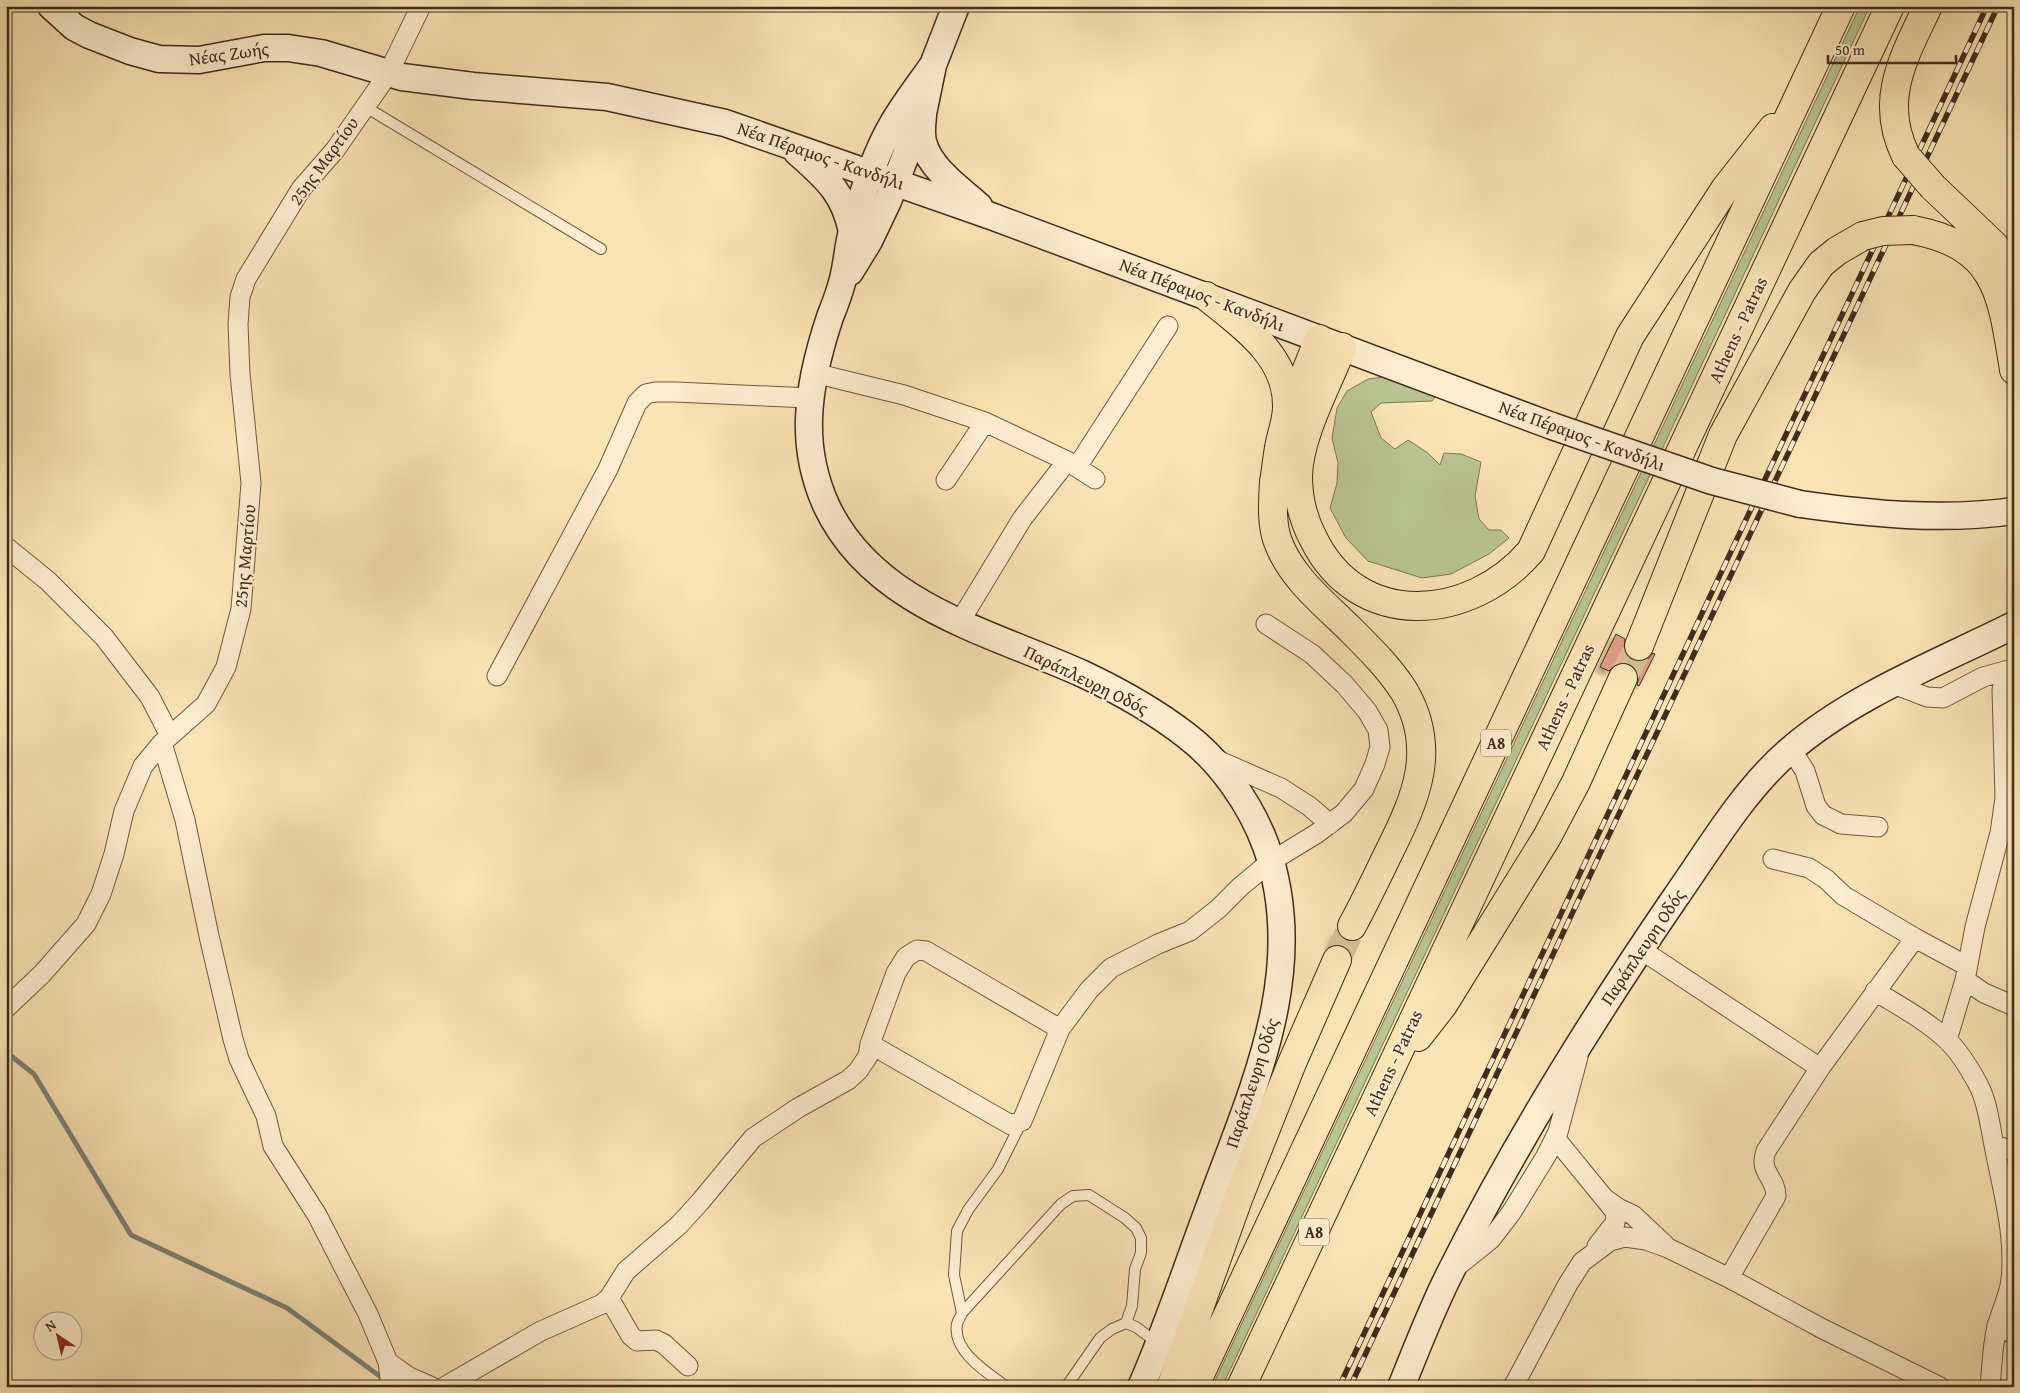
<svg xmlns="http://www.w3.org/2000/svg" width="2020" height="1393" font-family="'Gentium Book Plus',serif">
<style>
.green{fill:#b9c591;stroke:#7c7856}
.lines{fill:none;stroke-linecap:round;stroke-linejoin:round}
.stream{stroke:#7a8378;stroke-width:5}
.building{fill:#e09d87;stroke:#3f2c1b;filter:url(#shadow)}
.highway-tunnel{stroke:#d5bf95;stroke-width:28;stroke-dasharray:28 14;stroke-linecap:butt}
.lane-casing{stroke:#6e5a41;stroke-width:12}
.street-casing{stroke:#6e5a41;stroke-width:21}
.secondary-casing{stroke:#3f2c1b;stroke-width:29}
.highway-casing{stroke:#3f2c1b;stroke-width:30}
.lane{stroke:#fcedce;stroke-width:10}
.street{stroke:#fcedce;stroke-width:19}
.secondary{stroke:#fcedce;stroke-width:26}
.highway{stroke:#fae4b4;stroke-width:28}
.rail-casing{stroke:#3f2c1b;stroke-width:5.5}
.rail{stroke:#fcedce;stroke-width:4;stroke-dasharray:11;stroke-linecap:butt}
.secondary-bridge-casing{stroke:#3f2c1b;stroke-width:29;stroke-linecap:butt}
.highway-bridge-casing{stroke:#3f2c1b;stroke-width:30;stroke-linecap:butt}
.secondary-bridge{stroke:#fcedce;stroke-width:26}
.highway-bridge{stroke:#fae4b4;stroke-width:28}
.labels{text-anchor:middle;stroke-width:4;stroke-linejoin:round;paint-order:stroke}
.shield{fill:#fcedce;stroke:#786651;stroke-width:1}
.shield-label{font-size:16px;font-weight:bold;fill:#3f2c1b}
.street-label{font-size:18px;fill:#3f2c1b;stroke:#fcedce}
</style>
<defs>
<filter id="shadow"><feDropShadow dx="-4.5" dy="4.5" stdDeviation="2.5" flood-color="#0004"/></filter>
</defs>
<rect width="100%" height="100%" fill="#fae4b4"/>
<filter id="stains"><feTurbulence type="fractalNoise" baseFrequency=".004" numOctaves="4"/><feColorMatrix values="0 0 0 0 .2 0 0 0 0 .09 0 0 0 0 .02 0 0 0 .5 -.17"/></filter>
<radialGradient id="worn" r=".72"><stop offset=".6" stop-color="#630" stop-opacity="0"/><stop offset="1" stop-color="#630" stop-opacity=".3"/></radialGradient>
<path class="green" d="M1860,6H1870L1222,1387H1212Z
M1391,376L1437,395L1432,401L1381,403L1371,412L1381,438L1395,449L1408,440L1428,453L1440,465L1444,453L1461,454L1481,462L1475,496L1479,519L1489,530H1501L1509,538L1489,554L1451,574L1422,578L1368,561L1346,538L1330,508L1337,483L1338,463L1332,438L1337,408L1347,391L1368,379Z"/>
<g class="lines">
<path class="stream" d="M6,1052L34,1074L131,1235L287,1308L385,1380"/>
</g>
<path class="building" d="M1616,634L1625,639L1624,649L1627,656L1633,660L1642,661L1648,659L1653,653L1655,654L1639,686L1637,685L1639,677L1636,669L1630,664L1621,663L1614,666L1609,671L1600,667Z
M1337,930L1344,940L1354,941L1350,951L1343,946L1336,944L1330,947Z"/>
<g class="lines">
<path class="highway-tunnel" d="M1623,678L1639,646
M1337,960L1352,926"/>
<g class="lane-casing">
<path id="lane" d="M364,106L601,249
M962,1313L954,1275L957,1231L968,1210L998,1169L1021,1123
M1007,1387C988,1373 952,1352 957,1324C958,1320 961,1316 962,1313L1061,1204L1073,1196L1089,1195L1125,1218L1136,1228L1141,1238V1253L1135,1269L1132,1306L1126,1323
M1066,1387L1100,1338L1112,1329L1126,1323L1136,1327L1159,1344"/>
</g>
<g class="street-casing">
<path id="street" d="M814,373L904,395L985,422L1067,461L1095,479
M1077,467L1168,326
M946,480L985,422
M6,547L48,581L104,637L150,697L170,736
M959,623L1022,519L1067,461
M497,676L608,469L637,403L646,394L655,392H675L810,398
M1893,684L1927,697L1943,698L1983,677L2012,669
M162,743L185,820L209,936L233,1039L239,1059L266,1116L273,1146L317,1215L368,1314L388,1362L391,1387
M1791,749L1805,771L1816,806L1823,815L1841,824L1878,827
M1215,759L1281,788L1309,806L1330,824
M1773,859L1809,868L1826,879L1844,896L1915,938L1967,966
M1640,949L1820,1068
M1965,980L1984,993L2014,1006
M1875,991C1899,1006 1926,1020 1947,1040C1960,1052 1971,1071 1979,1086C1988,1104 1990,1126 1994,1145C2002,1188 2016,1235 2011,1280C2009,1296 2001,1311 1997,1327C1992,1347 1992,1367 1990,1387
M6,1008L42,974L86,924L101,894L114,854L124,811L143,766L162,743L206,704L226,667L241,609L251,483L240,374L238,324L240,297L246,279L301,189L335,150L388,74L421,6
M1947,1040L1965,980L1975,927L2000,833L2005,798L2002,690L2005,678L2014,668
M870,1044L1011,1125L1022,1121L1060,1029L1089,990L1111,968L1158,944L1190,931L1218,909L1240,887L1270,862L1316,834L1344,813L1364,789L1375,764L1380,747L1378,730L1367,711L1345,685L1312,654L1266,624
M1555,1138L1604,1198L1618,1208L1633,1215L1665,1245
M1994,1145L2014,1151
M1597,1246L1615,1223L1616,1213L1605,1199
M1455,1268L1491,1239L1511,1213L1546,1156L1558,1132L1578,1057
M1729,1278L1776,1196C1776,1177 1758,1172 1766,1151L1820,1068L1915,938
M609,1298L631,1336L637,1341L656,1340L664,1344L688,1366
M1997,1325L2014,1334
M388,1362L409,1377L432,1387
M444,1387L541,1331L602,1304L609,1298L626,1271L679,1225L700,1202L753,1138L798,1108L848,1080L858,1071L868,1056L870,1044L896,973L906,957L917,950L926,951L1060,1029
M1513,1387L1568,1284L1582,1262L1610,1241L1625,1237L1646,1240L1668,1248L1729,1278L1821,1328L1940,1387"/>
</g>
<g class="secondary-casing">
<path id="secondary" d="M51,6L74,27L89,35L130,51L159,59L199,60L264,48H288L321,53L402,77L473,86L607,97L725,123L991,216L1552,426
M933,65C919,85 904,104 892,125C875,154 861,198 852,231C847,249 847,268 841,286C838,297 834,307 830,317C819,350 810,384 809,419C808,449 814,478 826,505C873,606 990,632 1083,674C1119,691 1155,711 1187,736C1221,762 1251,805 1266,846C1310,970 1252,1090 1210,1205C1187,1266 1167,1328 1141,1387
M923,115C922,124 921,133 923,142C930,169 960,189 979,206
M797,152C826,178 844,192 852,232
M850,272L869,241L888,201L924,109L933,65L956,6
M1800,504C1871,514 1942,521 2014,511
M1401,1387C1417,1348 1432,1308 1451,1271C1516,1141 1593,1018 1675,898C1710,848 1743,791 1789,751C1852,696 1940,662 2014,625"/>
</g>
<g class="highway-casing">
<path id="highway" d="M1906,156C1878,100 1904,57 1928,6
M1933,187L1994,245L2014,275
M1913,230C1998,246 2002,295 2014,370
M1206,296C1242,326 1288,355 1287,407C1287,421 1281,435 1279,448C1277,459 1276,471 1274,482C1273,502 1271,523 1278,542C1292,579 1325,604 1352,631C1371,650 1390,669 1404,691C1438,749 1416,798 1389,852C1377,877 1365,902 1352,926
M1342,347C1327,386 1299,435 1298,476C1298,498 1303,519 1313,538C1358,631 1470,622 1531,551L1630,336L1725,189L1773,128
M1289,414L1319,339
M1639,646L1723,435L1802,291L1821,264L1837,251L1863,236
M1418,1037L1443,1005L1547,837L1576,782L1623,678
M1171,1387L1238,1199L1292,1063L1337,960
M1194,1387L1841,6
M1241,1387L1890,6"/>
</g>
<use href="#lane" class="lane"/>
<use href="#street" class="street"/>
<use href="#secondary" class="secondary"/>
<use href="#highway" class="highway"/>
<g class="rail-casing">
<path id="rail" d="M1339,1387L1987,6
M1350,1387L1998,6"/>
</g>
<use href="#rail" class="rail"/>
<g class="secondary-bridge-casing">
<path id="secondary-bridge" d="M1552,426L1712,481L1800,504"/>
</g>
<g class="highway-bridge-casing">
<path id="highway-bridge" d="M1906,156L1933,187
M1863,236L1883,231L1913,230"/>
</g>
<use href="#secondary-bridge" class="secondary-bridge"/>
<use href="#highway-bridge" class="highway-bridge"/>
</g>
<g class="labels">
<g class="shield">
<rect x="1481" y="729.5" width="30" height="27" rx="4"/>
<rect x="1299" y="1218.5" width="30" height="27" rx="4"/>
</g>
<g class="shield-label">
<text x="1496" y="749">Α8</text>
<text x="1314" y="1238">Α8</text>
</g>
<g class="street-label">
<text transform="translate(229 54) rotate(-8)" y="6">Νέας Ζωής</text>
<text transform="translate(821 156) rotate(19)" y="6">Νέα Πέραμος - Κανδήλι</text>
<text transform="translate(324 161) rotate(-54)" y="6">25ης Μαρτίου</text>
<text transform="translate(1202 295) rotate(21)" y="6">Νέα Πέραμος - Κανδήλι</text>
<text transform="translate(1738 330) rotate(-65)" y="6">Athens - Patras</text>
<text transform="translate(1582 436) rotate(20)" y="6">Νέα Πέραμος - Κανδήλι</text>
<text transform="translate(245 556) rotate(-85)" y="6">25ης Μαρτίου</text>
<text transform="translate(1086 680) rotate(26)" y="6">Παράπλευρη Οδός</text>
<text transform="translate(1565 697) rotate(-65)" y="6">Athens - Patras</text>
<text transform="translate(1643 947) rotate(-56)" y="6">Παράπλευρη Οδός</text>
<text transform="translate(1393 1063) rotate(-65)" y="6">Athens - Patras</text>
<text transform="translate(1252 1083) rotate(-72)" y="6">Παράπλευρη Οδός</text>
</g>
</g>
<rect width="2020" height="1393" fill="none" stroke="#fae4b4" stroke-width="25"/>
<rect x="8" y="8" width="2005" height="1378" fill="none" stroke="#3f2c1b" stroke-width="2.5"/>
<rect x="12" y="12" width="1995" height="1368" fill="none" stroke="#3f2c1b"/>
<g transform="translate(58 1336) rotate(325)"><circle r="24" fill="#fcedce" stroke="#b0a086"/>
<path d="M0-4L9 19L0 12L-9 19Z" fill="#8f2418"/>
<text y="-8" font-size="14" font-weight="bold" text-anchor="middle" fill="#3f2c1b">N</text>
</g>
<path d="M1828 55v8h128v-8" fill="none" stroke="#3f2c1b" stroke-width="2.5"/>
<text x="1835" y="55" font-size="15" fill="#3f2c1b" stroke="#fcedce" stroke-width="4" paint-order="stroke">50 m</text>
<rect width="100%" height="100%" filter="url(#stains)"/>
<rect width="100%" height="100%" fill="url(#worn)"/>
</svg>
